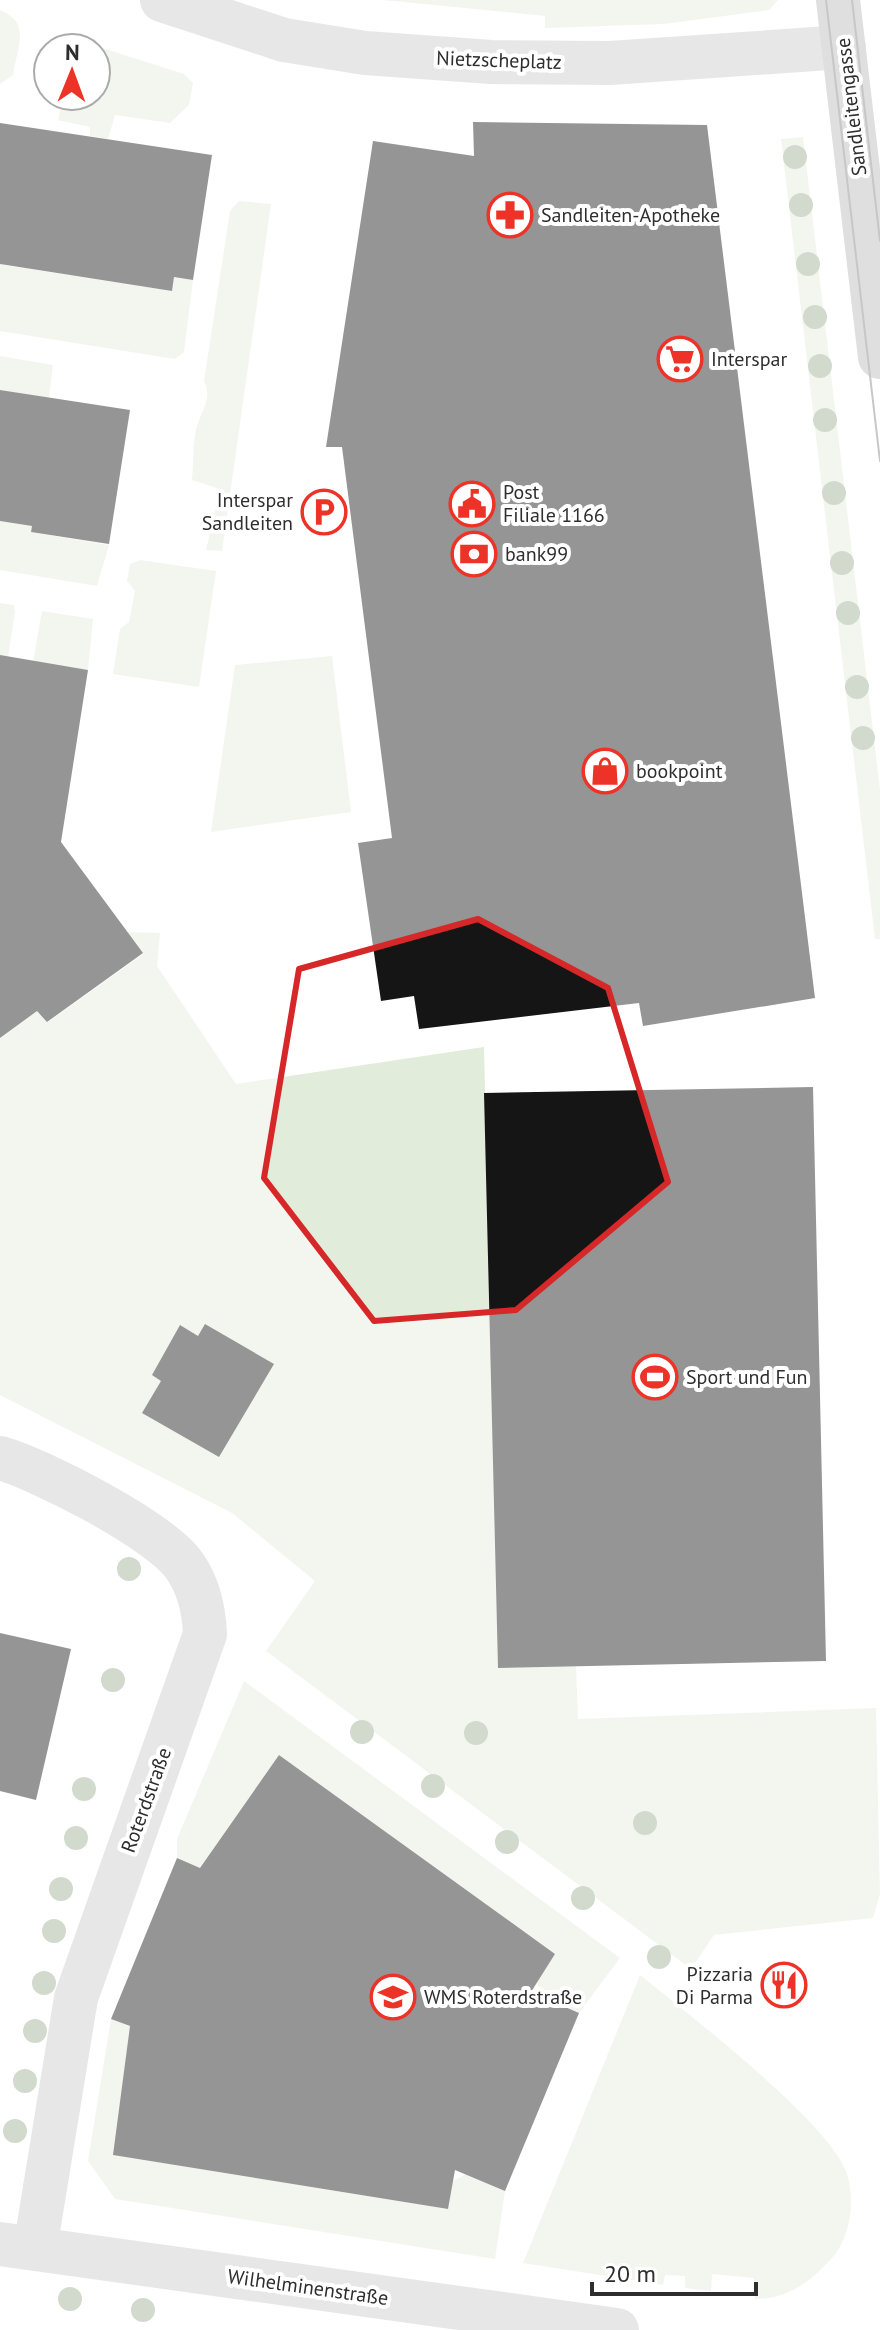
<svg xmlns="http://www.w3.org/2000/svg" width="880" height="2330" font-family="'PT Sans',sans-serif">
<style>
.green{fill:#e2ecdb}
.building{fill:#151515}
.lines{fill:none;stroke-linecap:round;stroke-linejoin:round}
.street{stroke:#cbcbcb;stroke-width:44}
.secondary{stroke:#b8b8b8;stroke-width:44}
.tram{stroke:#838383;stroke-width:2}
.tree{fill:#9bae92}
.marked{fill:none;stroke:#d62828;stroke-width:6;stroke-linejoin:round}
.labels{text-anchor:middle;stroke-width:8;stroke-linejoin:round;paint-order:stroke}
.street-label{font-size:20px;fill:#2e2e2e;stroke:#fff}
.poi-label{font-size:20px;fill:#2e2e2e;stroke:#fff;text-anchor:start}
</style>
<rect width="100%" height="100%" fill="#fff"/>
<path class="green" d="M383,0H778L769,10L664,24L545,28V16Z
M0,10C32,23 17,47 13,75L0,84Z
M71,38L184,74L193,83L189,105L170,123L115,115L108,139L90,136V127L58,120L61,107L54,96H96V48H48V87L42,78L47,43Z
M803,137L880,790V939H875L781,139Z
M239,201L271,204L222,551L206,550L220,489L192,480C194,462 192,439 198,423C203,408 212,398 204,381L230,211Z
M0,255L3,265L172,291L174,277L193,280L184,352L175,359L0,331Z
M0,356L53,365L49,398L0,390Z
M0,521L32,526L31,532L109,545L97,586L0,570Z
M140,560L216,571L199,687L113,674L120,629L129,622L135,591L127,581L130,564Z
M0,603L14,605L15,612L8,657L0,656Z
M42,611L93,619L88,670L33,662Z
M332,656L351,812L211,832L235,665Z
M127,932L160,933L157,966L236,1084L484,1047L498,1667L576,1666L578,1719L876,1708L880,1894L873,1918L714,1935L691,1969L266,1651L315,1581L232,1513L0,1395V1038L37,1011L48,1022L143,954Z
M244,1681L620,1958L579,2013L542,1997L537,1982L555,1954L279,1755L203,1870L177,1858V1839Z
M640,1975C687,2013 826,2120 846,2171C856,2198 851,2237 832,2258C810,2282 788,2299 755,2299L754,2278L712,2274L711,2291L685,2288V2276L665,2275L663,2285L523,2263Z
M111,2019L139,2030L126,2058L114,2155L447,2209L453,2181L466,2174L505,2191L495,2259L115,2199L88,2161Z"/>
<path class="building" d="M473,122L707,125L815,998L643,1026L639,1003L419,1029L414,996L381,1001L358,843L392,838L342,447H326L373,141L474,156Z
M0,123L212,155L193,280L174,277L172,291L0,264Z
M0,390L130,410L109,544L31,532L32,526L0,521Z
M0,655L88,670L61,842L143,953L47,1022L37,1011L0,1038Z
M813,1087L826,1661L498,1668L484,1093Z
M205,1324L274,1364L219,1457L142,1413L161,1381L152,1375L180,1325L198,1336Z
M0,1633L71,1649L36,1800L0,1791Z
M279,1755L555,1954L531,1992L579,2013L505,2191L455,2170L448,2209L113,2155L130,2026L111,2019L177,1858L200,1868Z"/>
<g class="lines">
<path class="street" d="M162,0L284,40L365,53L491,62L610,63L844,47
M0,1458C42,1470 159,1530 184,1565C199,1586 204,1609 205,1634L76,1998L35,2249
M0,2244L617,2330"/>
<path class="secondary" d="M838,0L880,357"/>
<path class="tram" d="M826,0L880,461
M852,0L880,241"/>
</g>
<g class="tree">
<circle cx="795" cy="157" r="12"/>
<circle cx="801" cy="205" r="12"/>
<circle cx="808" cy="264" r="12"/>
<circle cx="815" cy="317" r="12"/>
<circle cx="820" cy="366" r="12"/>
<circle cx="825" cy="420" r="12"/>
<circle cx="834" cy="493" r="12"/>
<circle cx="842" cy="563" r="12"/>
<circle cx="848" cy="613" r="12"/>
<circle cx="857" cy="687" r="12"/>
<circle cx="863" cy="738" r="12"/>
<circle cx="129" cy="1569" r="12"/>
<circle cx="113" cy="1680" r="12"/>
<circle cx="362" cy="1732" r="12"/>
<circle cx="476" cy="1733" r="12"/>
<circle cx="433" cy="1786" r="12"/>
<circle cx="84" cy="1789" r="12"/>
<circle cx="645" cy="1823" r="12"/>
<circle cx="76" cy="1838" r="12"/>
<circle cx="507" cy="1842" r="12"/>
<circle cx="61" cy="1889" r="12"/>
<circle cx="583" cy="1898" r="12"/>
<circle cx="54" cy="1931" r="12"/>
<circle cx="659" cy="1957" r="12"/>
<circle cx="44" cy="1983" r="12"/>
<circle cx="35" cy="2031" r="12"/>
<circle cx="25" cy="2081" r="12"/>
<circle cx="15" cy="2131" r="12"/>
<circle cx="70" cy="2299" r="12"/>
<circle cx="143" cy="2310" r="12"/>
</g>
<path d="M0 0H880V2330H0ZM478,919L608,988L668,1182L516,1310L374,1321L264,1178L299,969Z" fill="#fff" fill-opacity=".55" fill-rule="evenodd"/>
<path class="marked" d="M478,919L608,988L668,1182L516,1310L374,1321L264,1178L299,969Z"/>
<defs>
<g id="pharmacy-ring" transform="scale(2.3)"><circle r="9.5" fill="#fff" stroke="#ed3328" stroke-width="1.5"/><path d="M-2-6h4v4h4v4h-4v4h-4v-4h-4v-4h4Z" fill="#ed3328"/></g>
<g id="supermarket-ring" transform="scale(2.3)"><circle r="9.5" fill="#fff" stroke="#ed3328" stroke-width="1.5"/><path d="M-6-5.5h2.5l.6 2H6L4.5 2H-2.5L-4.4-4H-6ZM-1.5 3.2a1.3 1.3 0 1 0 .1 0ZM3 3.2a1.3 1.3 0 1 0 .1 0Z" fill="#ed3328"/></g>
<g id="civic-ring" transform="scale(2.3)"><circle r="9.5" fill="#fff" stroke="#ed3328" stroke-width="1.5"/><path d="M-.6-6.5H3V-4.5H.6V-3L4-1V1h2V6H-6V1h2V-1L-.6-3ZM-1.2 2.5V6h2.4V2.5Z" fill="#ed3328"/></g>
<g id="parking-ring" transform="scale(2.3)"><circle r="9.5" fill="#fff" stroke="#ed3328" stroke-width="1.5"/><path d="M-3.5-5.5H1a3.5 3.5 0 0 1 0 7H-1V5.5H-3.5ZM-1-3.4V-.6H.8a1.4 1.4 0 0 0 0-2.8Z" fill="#ed3328"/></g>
<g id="bank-ring" transform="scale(2.3)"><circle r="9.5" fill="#fff" stroke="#ed3328" stroke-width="1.5"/><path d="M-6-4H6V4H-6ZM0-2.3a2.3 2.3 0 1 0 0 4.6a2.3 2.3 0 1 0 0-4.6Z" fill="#ed3328"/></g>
<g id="shop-ring" transform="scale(2.3)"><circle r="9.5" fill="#fff" stroke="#ed3328" stroke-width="1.5"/><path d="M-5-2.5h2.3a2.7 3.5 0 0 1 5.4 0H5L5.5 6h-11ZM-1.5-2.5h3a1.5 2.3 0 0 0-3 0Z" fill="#ed3328"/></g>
<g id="stadium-ring" transform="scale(2.3)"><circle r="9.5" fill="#fff" stroke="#ed3328" stroke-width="1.5"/><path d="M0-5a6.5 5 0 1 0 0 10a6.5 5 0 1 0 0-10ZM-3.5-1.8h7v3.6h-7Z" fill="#ed3328"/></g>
<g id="restaurant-ring" transform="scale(2.3)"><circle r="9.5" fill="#fff" stroke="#ed3328" stroke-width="1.5"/><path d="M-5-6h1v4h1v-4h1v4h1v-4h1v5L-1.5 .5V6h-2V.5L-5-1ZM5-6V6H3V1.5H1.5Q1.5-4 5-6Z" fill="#ed3328"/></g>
<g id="school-ring" transform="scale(2.3)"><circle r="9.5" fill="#fff" stroke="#ed3328" stroke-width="1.5"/><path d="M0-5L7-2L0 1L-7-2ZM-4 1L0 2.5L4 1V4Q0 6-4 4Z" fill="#ed3328"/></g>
</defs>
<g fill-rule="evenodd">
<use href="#pharmacy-ring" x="510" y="215"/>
<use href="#supermarket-ring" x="680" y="359"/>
<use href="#civic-ring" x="472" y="504"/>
<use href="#parking-ring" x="324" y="512"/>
<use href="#bank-ring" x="474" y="554"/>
<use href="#shop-ring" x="605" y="771"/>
<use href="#stadium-ring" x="655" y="1377"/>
<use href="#restaurant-ring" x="784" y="1985"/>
<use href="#school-ring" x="393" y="1997"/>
</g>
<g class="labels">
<g class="street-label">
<text transform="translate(499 60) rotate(2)" y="7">Nietzscheplatz</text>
<text transform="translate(851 107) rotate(-97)" y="7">Sandleitengasse</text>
<text transform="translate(146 1800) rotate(-70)" y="7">Roterdstraße</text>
<text transform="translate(308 2287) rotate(8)" y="7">Wilhelminenstraße</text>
</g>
<g class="poi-label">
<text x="541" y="222">Sandleiten-Apotheke</text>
<text x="711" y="366">Interspar</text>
<text x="503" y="499">Post<tspan x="503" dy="23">Filiale 1166</tspan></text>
<text x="293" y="507" text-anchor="end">Interspar<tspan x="293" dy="23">Sandleiten</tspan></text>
<text x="505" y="561">bank99</text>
<text x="636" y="778">bookpoint</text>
<text x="686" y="1384">Sport und Fun</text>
<text x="753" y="1981" text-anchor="end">Pizzaria<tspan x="753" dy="23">Di Parma</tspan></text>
<text x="424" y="2004">WMS Roterdstraße</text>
</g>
</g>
<g transform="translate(72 72) rotate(1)"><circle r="38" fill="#ffffff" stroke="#ababab" stroke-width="2"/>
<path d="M0-6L14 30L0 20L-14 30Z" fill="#ed3328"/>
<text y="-12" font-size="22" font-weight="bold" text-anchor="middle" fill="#2e2e2e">N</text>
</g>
<path d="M592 2282v12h164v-12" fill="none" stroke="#2e2e2e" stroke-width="4"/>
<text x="604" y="2282" font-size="24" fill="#2e2e2e" stroke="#ffffff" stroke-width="6" paint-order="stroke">20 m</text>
</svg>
